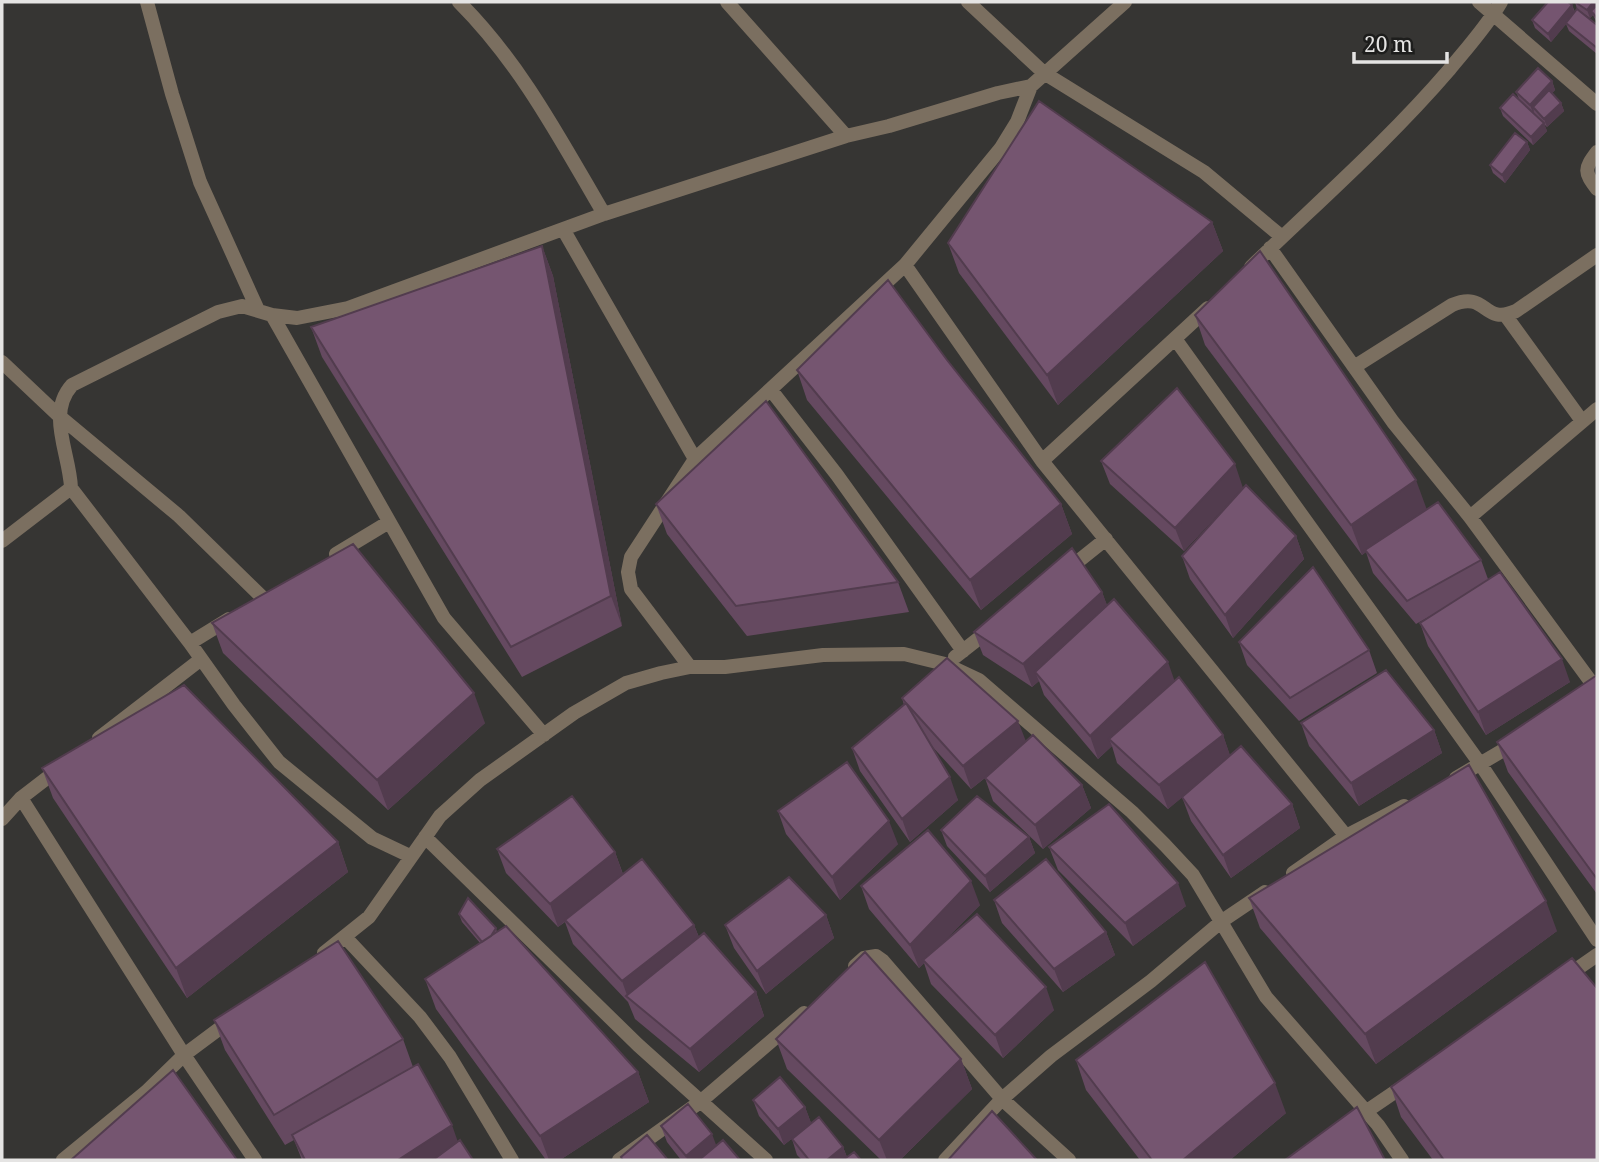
<svg xmlns="http://www.w3.org/2000/svg" width="1599" height="1162" font-family="'Noto Serif',serif">
<style>
.lines{fill:none;stroke-linecap:round;stroke-linejoin:round}
.minor{stroke:#7b6f60;stroke-width:14}
.wall{fill:#654960}
.shaded-wall{fill:#523c4e}
.building{fill:#755570;stroke:#523c4e;stroke-width:2}
</style>
<rect width="100%" height="100%" fill="#363533"/>
<g class="lines">
<path class="minor" d="M147,2L172,94L200,182L257,308
M459,2C521,64 560,139 604,214
M727,2L846,136
M968,2L1044,73L1204,172L1282,237
M1479,2L1597,104
M1597,152C1584,169 1584,172 1597,189
M563,229L695,459
M1270,248L1393,422L1470,517L1597,690
M905,265L1042,461L1346,836
M1251,267C1318,202 1388,141 1449,70C1467,48 1487,26 1501,2
M272,315L444,618L544,735
M1506,316L1582,421
M1176,340L1481,765L1597,940
M2,362L58,415L179,516L263,598
M1354,367L1452,305C1488,290 1482,326 1516,311L1597,255
M771,390L837,475L963,651
M1042,461L1208,308
M71,488L190,643L234,705L279,762L372,838L410,856
M1470,517L1597,409
M2,541L71,488C70,454 46,414 72,385L218,312L242,306L272,315L297,318L348,308L604,214L846,136L889,126L998,93L1031,86L1125,2
M336,554L389,522
M1066,571L1106,539
M190,643L229,619
M955,657L992,628
M690,667L631,589L628,572L631,557L695,459L905,265L1001,148L1017,122L1031,86
M99,738L200,660
M1456,778L1517,742
M21,798L184,1055L255,1160
M2,819L21,798L60,768
M425,837L638,1045L766,1160
M1293,873L1346,836L1404,806
M346,938L420,1017L450,1057L512,1160
M324,953L369,917L440,816L480,780L574,713L626,683L661,673L690,667H725L823,655L904,654L945,664L979,680L1132,812L1165,845L1193,875L1266,997L1378,1125L1402,1160
M855,966L864,958L876,956L883,961L1002,1099L1069,1160
M1564,978L1597,955
M1358,1117L1408,1083
M63,1160L146,1092L184,1055L231,1020
M619,1160L700,1102L804,1013
M945,1160L1002,1099L1051,1056L1151,981L1222,921L1265,892"/>
</g>
<path class="wall" d="M1575,2H1597V23L1593,15L1590,18L1577,9Z
M1572,5L1575,12L1597,25V54L1569,31L1566,24L1551,42L1535,28L1532,20Z
M1552,81L1555,90L1552,93L1561,103L1564,111L1547,127L1544,124L1547,131L1533,145L1503,116L1500,108L1519,99L1516,92Z
M1527,142L1530,150L1505,183L1493,173L1490,165Z
M1212,222L1223,251L1058,405L959,273L948,243Z
M542,246L553,276L622,626L522,677L322,357L311,327Z
M1195,315L1427,510L1481,560L1488,579L1570,682L1486,735L1428,646L1420,623L1432,615L1416,624L1373,573L1366,552L1362,555L1205,345Z
M947,360L1061,504L1072,534L981,610L807,400L797,370Z
M1101,461L1243,488L1184,551L1110,484Z
M656,504L898,582L909,612L747,636L667,534Z
M1296,536L1304,559L1233,638L1190,579L1182,556Z
M1102,592L1107,606L1223,735L1230,756L1292,804L1300,828L1231,878L1191,821L1182,797L1188,792L1168,809L1117,763L1112,746L1098,759L1044,695L1039,681L1032,687L983,655L974,632Z
M212,623L485,723L388,810L223,653Z
M1239,642L1369,650L1377,673L1299,721L1247,665Z
M1597,675V894L1508,772L1497,742Z
M902,698L1026,742L1082,785L1091,808L1043,849L993,801L985,778L971,789L929,743L958,800L910,842L860,771L852,748L904,705Z
M1301,723L1434,730L1442,753L1359,806L1309,746Z
M42,768L338,842L348,872L187,998L53,798Z
M778,811L898,844L840,900L786,834Z
M941,830L1029,837L1035,853L990,892L947,846Z
M1049,847L1186,906L1133,946L1058,870Z
M497,849L615,852L623,874L694,925L699,937L756,992L764,1016L699,1072L635,1019L628,1002L573,944L565,922L558,927L506,873Z
M861,886L980,905L940,945L1054,1010L1003,1058L931,984L924,963L919,968L869,909Z
M1249,898L1557,931L1376,1064L1260,928Z
M994,900L1106,932L1115,955L1063,992L1002,923Z
M459,914L496,928L497,932L638,1072L649,1102L560,1160H546L436,1009L425,979L480,943L462,922Z
M826,915L834,938L766,994L734,948L725,925Z
M214,1020L403,1039L413,1067L458,1142L473,1160H302L294,1140L285,1145L225,1050Z
M776,1039L961,1059L972,1089L900,1160H881L787,1069Z
M1076,1060L1286,1113L1230,1160H1140L1086,1090Z
M1391,1087L1597,1160H1433L1401,1117Z
M753,1100L805,1107L811,1123L784,1145L759,1116Z
M661,1126L716,1145L740,1160H681L667,1142Z
M792,1139L843,1147L847,1157L861,1160H802L797,1155Z"/>
<path class="shaded-wall" d="M1593,2H1597V9L1591,11L1593,15L1590,18L1587,10Z
M1572,5L1575,14L1551,42L1548,34Z
M1552,81L1555,90L1535,110L1533,107L1534,111L1533,113L1530,105Z
M1561,103L1564,111L1547,127L1544,119Z
M1544,123L1547,131L1533,145L1531,137Z
M1527,142L1530,150L1505,183L1502,175Z
M1212,222L1223,251L1058,405L1047,375Z
M542,246L553,276L622,626L611,596Z
M1235,464L1243,488L1184,551L1175,528Z
M1416,480L1427,510L1365,550L1366,552L1362,555L1351,525Z
M1061,504L1072,534L981,610L970,580Z
M1296,536L1304,559L1233,638L1225,615Z
M1102,592L1111,615L1035,672L1039,681L1032,687L1023,664Z
M1562,659L1570,682L1486,735L1478,712Z
M1168,662L1176,685L1109,739L1112,746L1098,759L1090,736Z
M474,693L485,723L388,810L377,780Z
M1018,721L1027,744L971,789L963,766Z
M1434,730L1442,753L1359,806L1351,783Z
M1223,735L1231,758L1168,809L1159,785Z
M950,777L958,800L910,842L902,819Z
M1082,785L1091,808L1043,849L1035,825Z
M1292,804L1300,828L1231,878L1223,855Z
M889,821L898,844L840,900L832,877Z
M1029,837L1035,853L990,892L985,876Z
M338,842L348,872L187,998L176,968Z
M615,852L623,875L558,927L550,904Z
M971,881L980,905L924,962L923,960L924,963L919,968L910,945Z
M1178,883L1186,906L1133,946L1125,923Z
M1546,901L1557,931L1376,1064L1365,1034Z
M826,915L834,938L766,994L757,971Z
M694,925L703,948L628,998L622,981Z
M1106,932L1115,955L1063,992L1054,969Z
M1046,987L1054,1010L1003,1058L995,1035Z
M756,992L764,1016L699,1072L690,1049Z
M961,1059L972,1089L900,1160H887L879,1140Z
M638,1072L649,1102L560,1160H549L540,1136Z
M1275,1083L1286,1113L1230,1160H1183Z
M805,1107L811,1123L784,1145L778,1129Z
M452,1125L460,1148L441,1160H398Z
M712,1134L718,1150L706,1160H687L686,1156Z
M843,1147L848,1160H827Z"/>
<path class="building" d="M1548,2H1568L1572,5L1548,34L1532,20Z
M1575,2H1593L1587,10Z
M1597,5V18L1591,11Z
M1577,9L1597,25V48L1566,23Z
M1538,68L1552,81L1530,105L1516,92Z
M1549,90L1561,103L1544,119L1533,107Z
M1513,94L1544,123L1531,137L1500,108Z
M1039,101L1212,222L1047,375L948,243Z
M1515,133L1527,142L1502,175L1490,165Z
M542,246L611,596L511,647L311,327Z
M1260,251L1416,480L1351,525L1195,315Z
M888,280L947,360L1061,504L970,580L797,370Z
M1177,388L1235,464L1175,528L1101,461Z
M766,401L898,582L736,606L656,504Z
M1246,485L1296,536L1225,615L1182,556Z
M1438,502L1481,560L1407,601L1365,550Z
M353,544L474,693L377,780L212,623Z
M1072,548L1102,592L1023,664L974,632Z
M1313,567L1369,650L1290,698L1239,642Z
M1500,572L1562,659L1478,712L1420,623Z
M1114,599L1168,662L1090,736L1035,672Z
M947,658L1018,721L963,766L906,703L950,777L902,819L852,748L906,703L902,698Z
M1386,670L1434,730L1351,783L1301,723Z
M1597,675V879L1497,742Z
M1179,677L1223,735L1159,785L1109,739Z
M184,685L338,842L176,968L42,768Z
M1033,735L1082,785L1035,825L985,778Z
M1241,746L1292,804L1223,855L1182,797Z
M847,762L889,821L832,877L778,811Z
M1469,765L1546,901L1365,1034L1249,898Z
M572,796L615,852L550,904L497,849Z
M977,796L1029,837L985,876L941,830Z
M1109,804L1178,883L1125,923L1049,847Z
M928,830L971,881L910,945L861,886Z
M642,859L694,925L622,981L565,920Z
M1046,859L1106,932L1054,969L994,900Z
M789,877L826,915L757,971L725,925Z
M468,898L496,928L491,936L482,942L459,914Z
M977,914L1046,987L995,1035L923,960Z
M506,926L638,1072L540,1136L425,979Z
M704,933L756,992L690,1049L626,996Z
M338,941L403,1039L274,1115L214,1020Z
M865,952L961,1059L879,1140L776,1039Z
M1572,958L1597,988V1160H1444L1391,1087Z
M1205,962L1275,1083L1183,1160H1152L1076,1060Z
M418,1064L452,1125L398,1160H305L292,1135Z
M173,1070L237,1160H71Z
M780,1077L805,1107L778,1129L753,1100Z
M688,1104L712,1134L686,1156L661,1126Z
M1357,1107L1385,1160H1285Z
M992,1111L1037,1160H948Z
M819,1117L843,1147L827,1160H809L792,1139Z
M647,1135L668,1160H623L621,1157Z
M460,1140L473,1160H433Z
M723,1140L740,1160H699Z
M854,1152L861,1160H843Z"/>
<rect width="1599" height="1162" fill="none" stroke="#e5e4e3" stroke-width="7"/>
<path d="M1354 52v10h93v-10" fill="none" stroke="#e5e4e3" stroke-width="3.5"/>
<text x="1364" y="52" font-size="21" fill="#e5e4e3" stroke="#1d1d1c" stroke-width="5" paint-order="stroke">20 m</text>
</svg>
